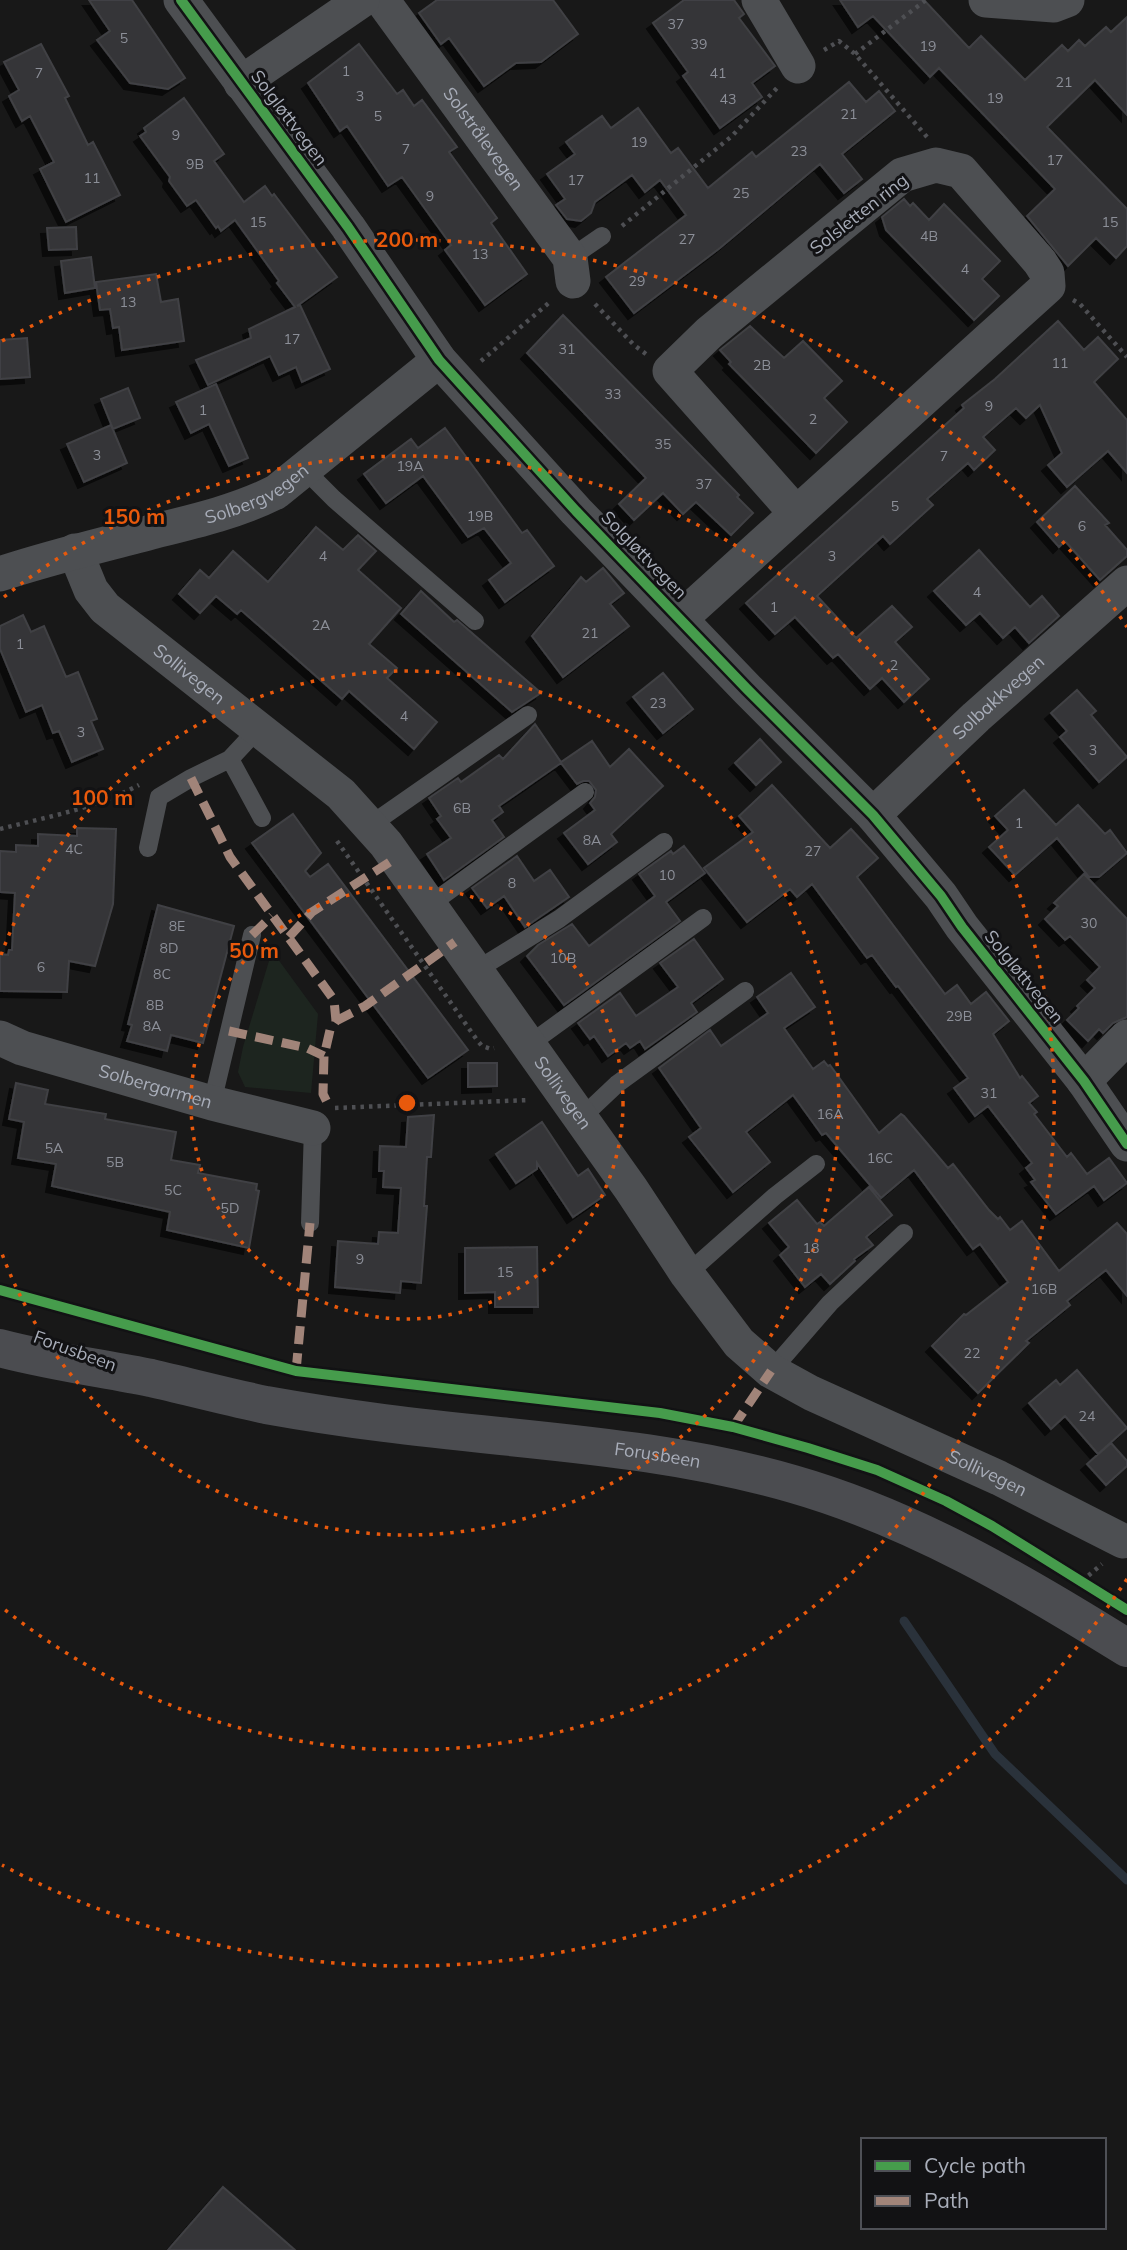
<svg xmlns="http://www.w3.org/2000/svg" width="1127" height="2250" font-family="Mulish,sans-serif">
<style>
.green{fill:#1d251f}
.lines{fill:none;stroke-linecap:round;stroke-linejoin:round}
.stream{stroke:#2a323b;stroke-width:9}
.building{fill:#363637;stroke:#404144;stroke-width:2;filter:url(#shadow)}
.path{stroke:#4e4f53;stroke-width:4.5;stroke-dasharray:3.5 5;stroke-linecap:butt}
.service{stroke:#4d4f52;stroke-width:18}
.minor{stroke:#4d4f52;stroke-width:35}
.secondary{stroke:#4b4c50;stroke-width:38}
.quiet{stroke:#a18479;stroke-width:9;stroke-dasharray:18 9;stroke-linecap:butt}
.cycleway-casing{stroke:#121214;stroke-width:15}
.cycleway{stroke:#469c4c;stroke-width:10}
.ring{fill:none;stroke:#e8590c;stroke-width:3.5;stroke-dasharray:3.5 7}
.labels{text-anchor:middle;stroke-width:6;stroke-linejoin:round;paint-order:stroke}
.number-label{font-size:14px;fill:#8c8f98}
.street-label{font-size:18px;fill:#a8adb9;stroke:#121214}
.centre{fill:#e8590c;stroke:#121214;stroke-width:3.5}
.ring-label{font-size:21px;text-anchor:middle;font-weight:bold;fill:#e8590c;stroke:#121214;stroke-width:6;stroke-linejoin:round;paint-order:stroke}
</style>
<defs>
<filter id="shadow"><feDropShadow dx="-6" dy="6" stdDeviation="0" flood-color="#0009"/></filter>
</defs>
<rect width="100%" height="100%" fill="#181818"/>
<path class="green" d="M272,951L318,1014L311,1093L245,1087L238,1072L243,1047Z"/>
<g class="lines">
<path class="stream" d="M904,1621L995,1754L1127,1880"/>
</g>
<path class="building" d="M89,0H132L185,78L168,89L130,83L97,40L110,31Z
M437,0H553L578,34L541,62L516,63L484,86L449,38L441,44L419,13Z
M684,0H734L744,14L739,18L775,66L752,83L762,97L720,128L683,76L688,72L653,23Z
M840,0H924L969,48L981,36L1025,80L1062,45L1068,51L1079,40L1085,46L1106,27L1111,32L1127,17V115L1095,80L1047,127L1127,209V246L1116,258L1096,238L1068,266L1027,216L1055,189L939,68L930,77L873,16L858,27Z
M41,44L69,96L65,98L88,145L93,142L120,195L66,222L40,169L54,162L30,116L22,121L9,96L19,90L4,62Z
M359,44L397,94L403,90L414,106L422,100L457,147L449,152L497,218L491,223L527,274L485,305L445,250L451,245L402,177L388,186L347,126L340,131L308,83Z
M849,82L866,102L879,91L895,111L842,154L862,179L844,193L820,164L720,248L634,313L606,277L686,215L660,180L645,192L632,175L595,202L591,213L581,221L567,219L556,205L565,199L547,174L575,154L566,142L602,116L611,128L638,108L671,153L678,148L708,188L752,152L756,157Z
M184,98L224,154L214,161L244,202L265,186L272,196L274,194L337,277L297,306L300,305L330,369L302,382L296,367L279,375L270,356L208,385L196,360L251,338L249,329L295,307L277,283L279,281L235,220L221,231L218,226L216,228L196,200L187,206L169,181L170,177L140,136L146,132L144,128Z
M904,199L910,206L913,203L929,220L944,204L1000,261L982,279L999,296L974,320L886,230L882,217Z
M76,227L77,249L49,250L47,228Z
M91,257L95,288L65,293L61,261Z
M156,274L161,302L178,299L184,341L122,350L119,327L113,328L110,309L100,310L96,282Z
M563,315L739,495L737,497L753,513L731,535L696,502L683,514L663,493L634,520L619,504L646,478L527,353Z
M1058,321L1084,350L1098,337L1118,359L1094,382L1127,420V473L1108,451L1067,487L1048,465L1062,453L1040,405L1026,418L1016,408L983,437L995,450L974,470L968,463L927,499L933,505L890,544L883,536L817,596L856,638L892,606L912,627L895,642L929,679L904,702L882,678L870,689L838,654L833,658L795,617L775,634L746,603L964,408L962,405L995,379Z
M750,326L784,358L803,341L842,381L824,398L847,422L816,453L729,364L731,362L720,350Z
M27,338L30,377L0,379V340Z
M216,384L248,458L229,466L209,424L191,433L176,402Z
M128,388L140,418L113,429L101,399Z
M111,425L127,463L84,482L67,444Z
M445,428L522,533L527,530L554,566L505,602L489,580L511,563L484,528L468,537L423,476L386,503L364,474L411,439L418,448Z
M1075,486L1109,523L1105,525L1127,550V556L1100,580L1065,541L1059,547L1037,522Z
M316,527L343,550L358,535L376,551L358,570L401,608L369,644L397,668L387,678L437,722L414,749L349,691L342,699L241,610L237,614L216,596L200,613L179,594L200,570L209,578L233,551L268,582Z
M979,550L1030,607L1042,596L1059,616L1029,643L1015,627L1003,638L980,613L966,625L934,591Z
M603,568L624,593L610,604L629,626L563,677L532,636L581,577L586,582Z
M421,591L454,622L457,620L541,693L512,712L401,614Z
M23,615L31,632L44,626L66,677L78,672L97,719L91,721L103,749L72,762L59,731L53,733L42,705L26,712L0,649V626Z
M663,673L693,709L663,733L633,697Z
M1077,690L1096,711L1091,715L1127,757L1099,782L1060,737L1067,731L1051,713Z
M535,724L561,762L592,741L610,767L629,749L663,786L611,834L617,842L588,864L564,833L595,810L590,803L595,797L596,790L589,781H583L577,784L561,763L499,806L503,812L492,820L504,837L444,880L427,854L451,838L437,819L441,816L429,798L458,778L461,782L499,755L503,759Z
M760,739L781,762L756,785L735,763Z
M772,785L830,848L851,829L878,858L857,877L945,994L957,985L971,1004L986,992L1009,1021L993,1034L1020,1078L1022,1076L1038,1096L1029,1103L1037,1112L1034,1114L1067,1157L1071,1153L1087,1174L1109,1158L1127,1183L1104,1200L1094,1186L1056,1214L1031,1182L1035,1180L1026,1168L1032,1163L988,1106L975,1116L954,1088L968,1078L898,986L896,987L872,955L867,958L812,884L797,897L790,889L747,922L704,868L753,832L739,816Z
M1024,790L1056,825L1078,805L1105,834L1110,830L1127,853L1099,877H1089L1057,838L1015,875L989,847L1008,830L995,816Z
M293,814L321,853L305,871L310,877L328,864L468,1050L428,1078L252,843Z
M77,828L116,829L113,904L95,966L69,961L67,992L0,991V954L8,955L9,950H12L15,893L0,892V851L16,852V845L38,846V834L77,836Z
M684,846L705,873L666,902L680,921L564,1005L527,956L538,945L572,924L589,946L655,896L639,874L671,851L673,854Z
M517,856L534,881L550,870L569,897L525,927L504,896L487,908L472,888Z
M1084,874L1127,919V1017L1113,1023L1103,1033L1099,1029L1088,1041L1067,1020L1079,1008L1077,1006L1095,988L1087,980L1100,967L1070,936L1065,940L1045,919L1058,906L1054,903Z
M158,905L234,926L203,1043L171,1035L167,1051L127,1041L132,1025L128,1024Z
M694,939L723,979L691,1003L697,1012L645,1049L640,1041L630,1048L626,1043L608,1056L594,1036L590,1039L578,1023L620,993L636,1016L678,987L660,963Z
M791,973L815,1007L784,1028L813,1069L824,1061L828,1066L830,1065L879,1133L901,1114L904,1116L948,1168L953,1164L989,1210L998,1219L1000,1217L1010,1230L1022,1221L1059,1271L1117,1223L1127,1234V1296L1106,1270L1067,1301L1070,1305L1026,1341L1029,1343L978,1393L932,1346L964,1314L966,1315L1008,1282L980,1244L973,1249L914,1170L881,1198L826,1133L822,1135L793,1095L746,1132L770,1162L733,1192L689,1137L701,1128L659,1068L710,1030L721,1046L768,1013L757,997Z
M468,1063H497V1086L468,1087Z
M16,1083L48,1090L45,1104L106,1114L105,1119L176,1132L171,1160L200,1165L198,1173L257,1184L256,1190L259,1191L249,1248L167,1230L170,1212L52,1186L56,1164L18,1158L24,1122L9,1119Z
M434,1115L431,1157H427L424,1206H427L421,1283L401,1281L400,1293L335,1287L338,1241L378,1244L379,1232L398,1233L401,1188L383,1187L384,1171H379L380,1146L406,1147L408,1117Z
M542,1122L578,1176L588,1169L605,1195L573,1217L537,1163V1169L516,1183L496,1154Z
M869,1187L892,1215L866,1237L873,1245L854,1259L855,1261L830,1284L821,1274L805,1287L780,1255L789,1247L769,1223L797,1200L817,1224L820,1222L824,1226Z
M537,1247L538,1307H495V1292L465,1293V1248Z
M1077,1370L1127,1428L1098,1454L1065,1416L1051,1429L1029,1403L1056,1380L1060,1385Z
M1111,1443L1127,1461V1466L1106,1485L1087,1464Z
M223,2187L295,2250H168Z"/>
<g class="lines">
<path class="path" d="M824,50L839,41L855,54L927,137
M855,54L926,0
M622,226L732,136L777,88
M1073,300L1080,304L1127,357
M595,304L634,345L646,354
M481,361L551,301
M0,829C47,817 96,808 139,785
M337,841L477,1040L482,1046L491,1049L494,1048
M335,1108L529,1100
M1082,1581L1102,1564"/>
<path class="service" d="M570,258L602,236
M304,469L334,499L475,621
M258,729L230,759L262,818
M369,826L528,715
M148,848L159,797L191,778L230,759
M428,906L585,792
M475,971L559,919L664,842
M527,1046L703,918
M212,1103L252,935
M581,1118L617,1084L745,991
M310,1223L313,1128
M687,1274L775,1196L816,1164
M771,1371L830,1303L904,1233"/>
<g class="minor">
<path d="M181,0L348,227L439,360L576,511L747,689L873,815L941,896L962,927L1084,1081L1127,1144"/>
<path id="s1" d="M382,0L570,258L573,281"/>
<path d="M759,0L798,66"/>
<path d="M986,0L1054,5L1067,0"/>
<path d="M241,83L362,0"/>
<path id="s2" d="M75,551L91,590L105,608L341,794L386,844L631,1189L687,1274L739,1343L771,1371L811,1393L999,1478L1123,1541"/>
<path id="s3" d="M0,574C51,557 103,545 155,531C196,521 238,511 276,492L439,360"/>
<path d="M681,618L1048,286L1047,273L1040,262L961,171L936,165L902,175L709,333L670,371L796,513"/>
<path id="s4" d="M873,815L976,717L1127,583"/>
<path id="s5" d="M0,1038L22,1048L212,1103L313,1128"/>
<path d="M1084,1081L1127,1037"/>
</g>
<path class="secondary" id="s6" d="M0,1348C49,1361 101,1368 151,1378C190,1387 228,1397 266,1405C305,1412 345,1418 384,1423C521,1441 659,1445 793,1484C912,1518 1023,1583 1127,1648"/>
<path class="quiet" d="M191,778L230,857L334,1000L336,1021L330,1030L324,1056L323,1094L330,1108
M252,935L272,916
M289,937L312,912L396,858
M336,1021L365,1006L455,942
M229,1031L307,1048L324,1056
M296,1371L310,1223
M733,1427L771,1371"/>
<g class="cycleway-casing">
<path id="cycleway" d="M181,0L348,227L439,360L576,511L747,689L873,815L941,896L962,927L1084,1081L1127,1144
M0,1290L296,1371L660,1413L733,1427L808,1448L877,1470L946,1501L992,1526L1127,1610"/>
</g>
<use href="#cycleway" class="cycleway"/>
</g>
<g class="ring">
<circle cx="407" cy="1103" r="216"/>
<path d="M1 955A432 432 0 1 1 1 1251"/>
<path d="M4 597A647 647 0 1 1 4 1609"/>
<path d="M1127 1579A863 863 0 0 1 2 1865M2 341A863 863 0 0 1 1127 627"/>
</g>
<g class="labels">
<g class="number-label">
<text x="676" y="29">37</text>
<text x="124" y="43">5</text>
<text x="699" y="49">39</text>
<text x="928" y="51">19</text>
<text x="346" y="76">1</text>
<text x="39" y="78">7</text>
<text x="718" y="78">41</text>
<text x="1064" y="87">21</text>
<text x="360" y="101">3</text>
<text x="995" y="103">19</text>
<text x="728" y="104">43</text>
<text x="849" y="119">21</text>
<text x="378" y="121">5</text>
<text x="176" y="140">9</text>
<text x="639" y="147">19</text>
<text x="406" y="154">7</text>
<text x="799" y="156">23</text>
<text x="1055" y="165">17</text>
<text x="195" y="169">9B</text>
<text x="92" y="183">11</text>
<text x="576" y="185">17</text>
<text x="741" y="198">25</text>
<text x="430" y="201">9</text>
<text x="258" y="227">15</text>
<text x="1110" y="227">15</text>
<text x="929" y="241">4B</text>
<text x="687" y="244">27</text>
<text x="480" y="259">13</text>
<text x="965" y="274">4</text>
<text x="637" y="286">29</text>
<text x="128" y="307">13</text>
<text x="292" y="344">17</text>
<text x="567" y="354">31</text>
<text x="1060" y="368">11</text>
<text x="762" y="370">2B</text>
<text x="613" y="399">33</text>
<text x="989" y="411">9</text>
<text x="203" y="415">1</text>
<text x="813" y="424">2</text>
<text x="663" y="449">35</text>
<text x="97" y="460">3</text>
<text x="944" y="461">7</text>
<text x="410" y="471">19A</text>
<text x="704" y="489">37</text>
<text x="895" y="511">5</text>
<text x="480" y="521">19B</text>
<text x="1082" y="531">6</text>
<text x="323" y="561">4</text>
<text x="832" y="561">3</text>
<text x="977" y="597">4</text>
<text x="774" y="612">1</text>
<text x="321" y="630">2A</text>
<text x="590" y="638">21</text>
<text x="20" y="649">1</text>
<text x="894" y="670">2</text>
<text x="658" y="708">23</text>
<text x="404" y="721">4</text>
<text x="81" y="737">3</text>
<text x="1093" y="755">3</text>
<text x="462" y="813">6B</text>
<text x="1019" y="828">1</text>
<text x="592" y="845">8A</text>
<text x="74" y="854">4C</text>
<text x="813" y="856">27</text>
<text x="667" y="880">10</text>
<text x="512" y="888">8</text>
<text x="1089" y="928">30</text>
<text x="177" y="931">8E</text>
<text x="169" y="953">8D</text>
<text x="563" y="963">10B</text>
<text x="41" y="972">6</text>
<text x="162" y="979">8C</text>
<text x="155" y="1010">8B</text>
<text x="959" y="1021">29B</text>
<text x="152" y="1031">8A</text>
<text x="989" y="1098">31</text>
<text x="830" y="1119">16A</text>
<text x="54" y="1153">5A</text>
<text x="880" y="1163">16C</text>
<text x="115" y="1167">5B</text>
<text x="173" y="1195">5C</text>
<text x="230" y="1213">5D</text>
<text x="811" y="1253">18</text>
<text x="360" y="1264">9</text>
<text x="505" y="1277">15</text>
<text x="1044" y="1294">16B</text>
<text x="972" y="1358">22</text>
<text x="1087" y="1421">24</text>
</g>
<g class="street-label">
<text transform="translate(289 118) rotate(53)" y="6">Solgløttvegen</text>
<text dy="6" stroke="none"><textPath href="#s1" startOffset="172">Solstrålevegen</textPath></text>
<text transform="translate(859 214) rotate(-38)" y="6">Solsletten ring</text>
<text dy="6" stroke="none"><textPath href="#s3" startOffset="270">Solbergvegen</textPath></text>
<text transform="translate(644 555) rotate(46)" y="6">Solgløttvegen</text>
<text dy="6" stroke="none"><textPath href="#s2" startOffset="172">Sollivegen</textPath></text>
<text dy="6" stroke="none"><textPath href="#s4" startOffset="172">Solbakkvegen</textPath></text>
<text transform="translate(1024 977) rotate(51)" y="6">Solgløttvegen</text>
<text dy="6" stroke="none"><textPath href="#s5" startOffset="163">Solbergarmen</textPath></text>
<text dy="6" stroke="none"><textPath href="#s2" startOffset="738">Sollivegen</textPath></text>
<text transform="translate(75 1351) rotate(20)" y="6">Forusbeen</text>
<text dy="6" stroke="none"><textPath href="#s6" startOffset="667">Forusbeen</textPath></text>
<text dy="6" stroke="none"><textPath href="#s2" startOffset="1326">Sollivegen</textPath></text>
</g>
</g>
<circle cx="407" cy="1103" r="10" class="centre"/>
<g class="ring-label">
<text x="407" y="247">200 m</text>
<text x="134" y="524">150 m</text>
<text x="102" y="805">100 m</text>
<text x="254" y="958">50 m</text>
</g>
<rect x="861" y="2138" width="245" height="91" fill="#121214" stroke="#4e5056" stroke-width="2"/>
<rect x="875" y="2161" width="35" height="10" fill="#469c4c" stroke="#4e5056" stroke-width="2"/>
<text x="924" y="2173" font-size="21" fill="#a8adb9">Cycle path</text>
<rect x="875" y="2196" width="35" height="10" fill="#a18479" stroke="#4e5056" stroke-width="2"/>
<text x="924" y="2208" font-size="21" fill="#a8adb9">Path</text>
</svg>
